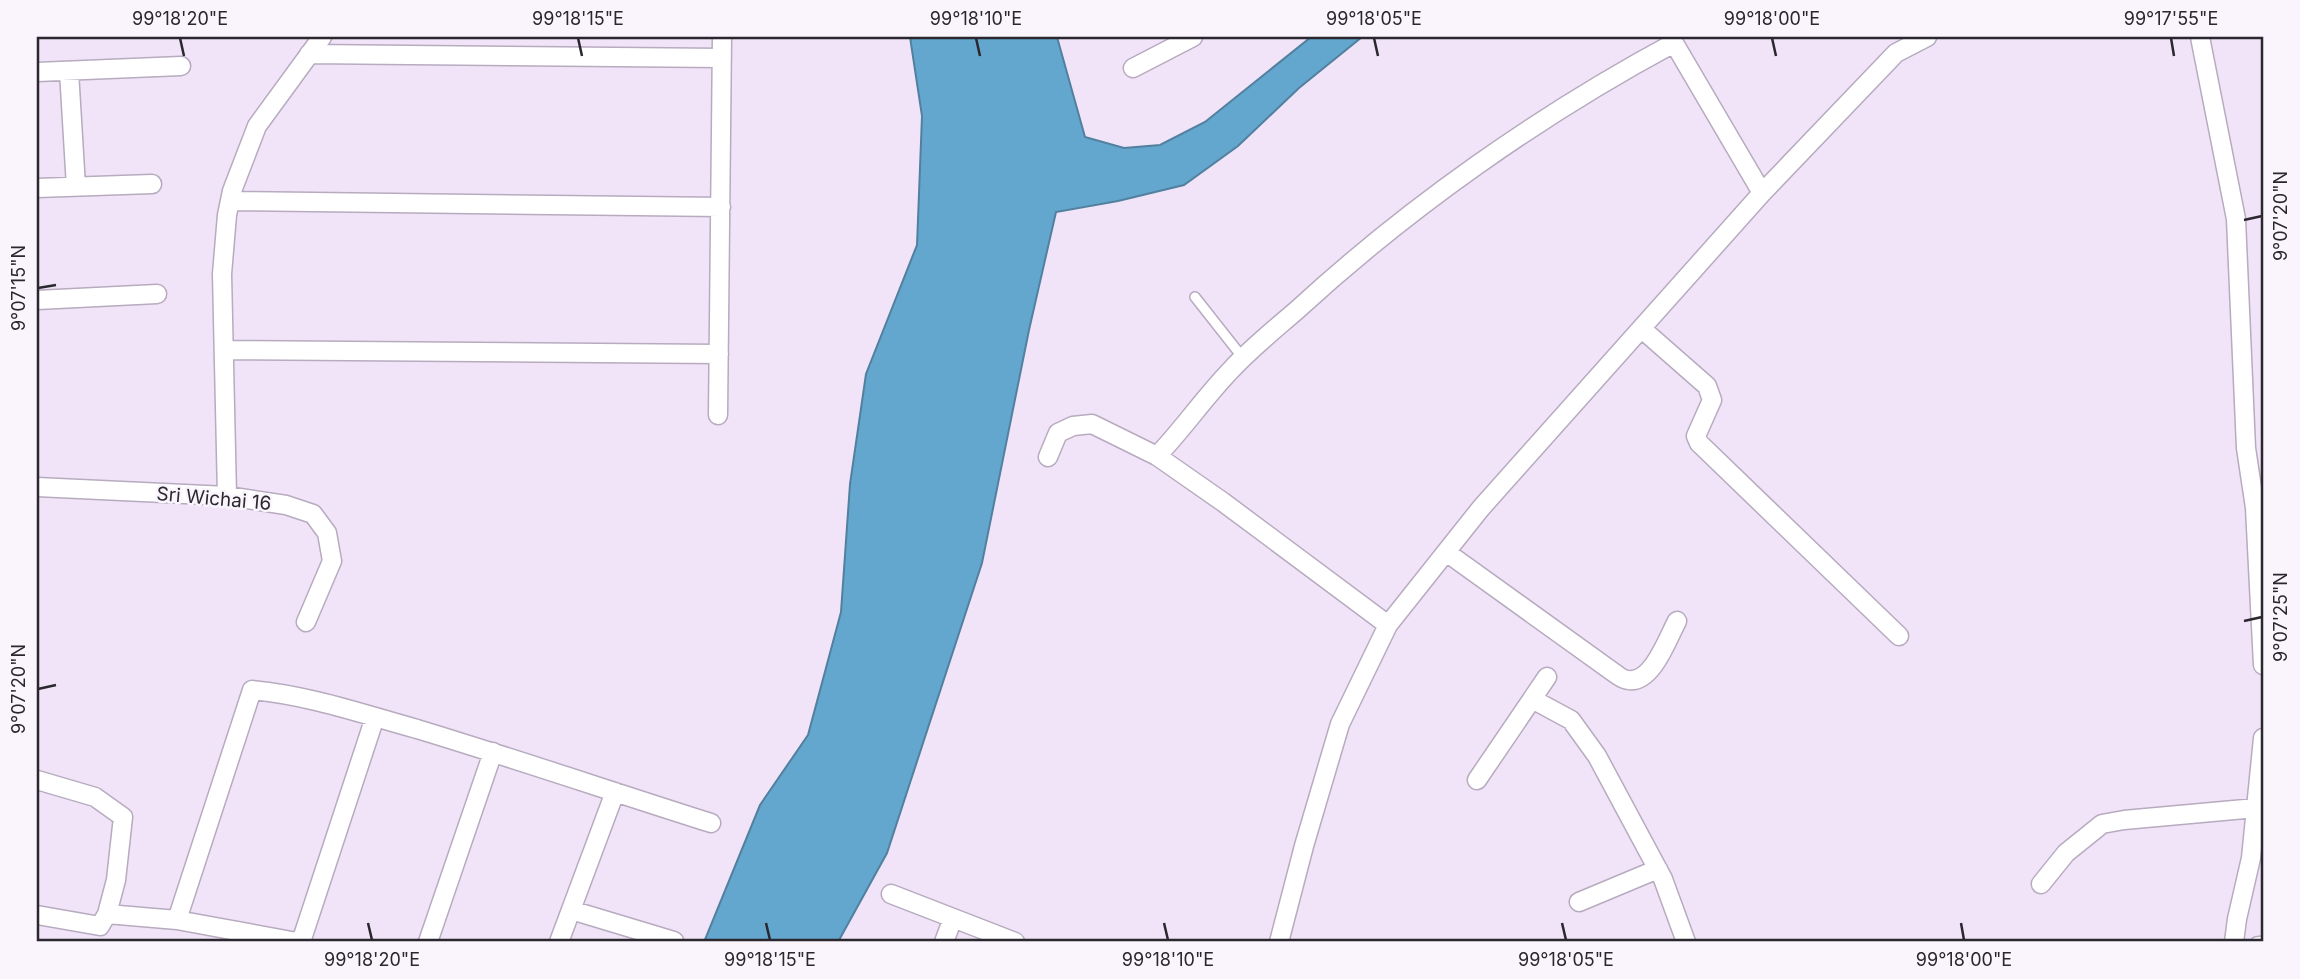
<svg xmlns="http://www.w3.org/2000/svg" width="2300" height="979" font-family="Inter,sans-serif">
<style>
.water{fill:#63a6ce;stroke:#52809e;stroke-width:2}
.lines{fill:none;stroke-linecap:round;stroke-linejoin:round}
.lane-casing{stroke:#b7abbf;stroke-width:12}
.street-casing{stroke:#b7abbf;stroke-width:21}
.lane{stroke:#fff;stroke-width:9}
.street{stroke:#fff;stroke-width:18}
.ticks{fill:none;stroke:#2b272e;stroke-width:2.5}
.labels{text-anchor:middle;stroke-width:5;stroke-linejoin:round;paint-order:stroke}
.street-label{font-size:19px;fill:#2b272e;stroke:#faf5fd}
.neatline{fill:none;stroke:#2b272e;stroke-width:2.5}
.ticks-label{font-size:18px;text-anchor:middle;fill:#2b272e}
</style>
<rect width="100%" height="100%" fill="#f1e4f9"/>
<path class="water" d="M910,37H1057L1085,137L1124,148L1160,145L1205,122L1311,37H1362L1299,88L1238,146L1184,185L1118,201L1056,212L1029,330L982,563L887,853L838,942H704L760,805L808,735L841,612L850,484L866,374L917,245L922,116Z"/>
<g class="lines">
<g class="lane-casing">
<path id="lane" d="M1195,297L1243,358
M2256,942L2263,941"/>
</g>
<g class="street-casing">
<path id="street" d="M2200,37L2236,219L2246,448L2255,508L2263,665
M309,54L722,58
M1133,68L1193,37
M69,71L76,187
M37,72L181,66
M37,188L152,184
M230,201L721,207
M37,300L157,294
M1642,329L1707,386L1712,400L1696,436L1699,443L1899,636
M225,350L719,354
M718,415L722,37
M1157,456L1223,502L1388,625
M1048,457L1058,433L1073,426L1092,424L1157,456C1183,429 1204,398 1230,371C1250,349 1274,330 1297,310C1409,207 1540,115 1674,43L1762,193
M37,487L227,496L286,505L313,514L327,533L332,561L306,622
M227,496L222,274L227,215L232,191L257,126L322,37
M1446,552L1613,672C1617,675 1623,680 1628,680C1652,684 1668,638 1677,621
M1532,699L1571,720L1597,756L1663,879L1686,942
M37,780L95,797L123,817L116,880L107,914
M1477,780L1547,677
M2041,884L2066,853L2102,824L2124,820L2256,808
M891,894L1015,942
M1579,902L1658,869
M571,910L674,941
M37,915L100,926L107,914L177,920L297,942
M177,920L252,690C308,695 363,714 417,729C516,759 613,792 711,823
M301,942L375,717
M428,942L493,752
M559,942L615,792
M944,942L953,918
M1279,942L1304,846L1340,724L1388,625L1481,508L1762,193L1896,53L1927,37
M2234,942L2237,919L2251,858L2263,738"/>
</g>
<use href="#lane" class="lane"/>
<use href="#street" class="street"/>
</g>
<path class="ticks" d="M180,38L184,56M578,38L582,56M976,38L980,56M1374,38L1378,56M1772,38L1776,56M2171,38L2174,56M2244,220L2262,216M38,288L56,285M2244,621L2262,617M38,689L56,685M368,923L372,940M766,923L770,940M1164,923L1168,940M1562,923L1566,940M1961,923L1964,940"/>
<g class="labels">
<g class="street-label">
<text transform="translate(214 498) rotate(5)" y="7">Sri Wichai 16</text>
</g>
</g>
<rect width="2300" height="979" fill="none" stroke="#faf5fd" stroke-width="77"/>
<rect x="38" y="38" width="2224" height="902" class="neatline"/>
<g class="ticks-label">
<text x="180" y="25">99°18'20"E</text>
<text x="578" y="25">99°18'15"E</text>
<text x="976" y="25">99°18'10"E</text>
<text x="1374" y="25">99°18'05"E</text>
<text x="1772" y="25">99°18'00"E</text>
<text x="2171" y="25">99°17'55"E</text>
<text transform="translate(2281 216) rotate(-90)" y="6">9°07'20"N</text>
<text transform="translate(19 288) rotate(-90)" y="6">9°07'15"N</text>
<text transform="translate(2281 617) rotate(-90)" y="6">9°07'25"N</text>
<text transform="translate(19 689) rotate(-90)" y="6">9°07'20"N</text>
<text x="372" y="966">99°18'20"E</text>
<text x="770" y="966">99°18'15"E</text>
<text x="1168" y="966">99°18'10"E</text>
<text x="1566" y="966">99°18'05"E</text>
<text x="1964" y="966">99°18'00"E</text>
</g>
</svg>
